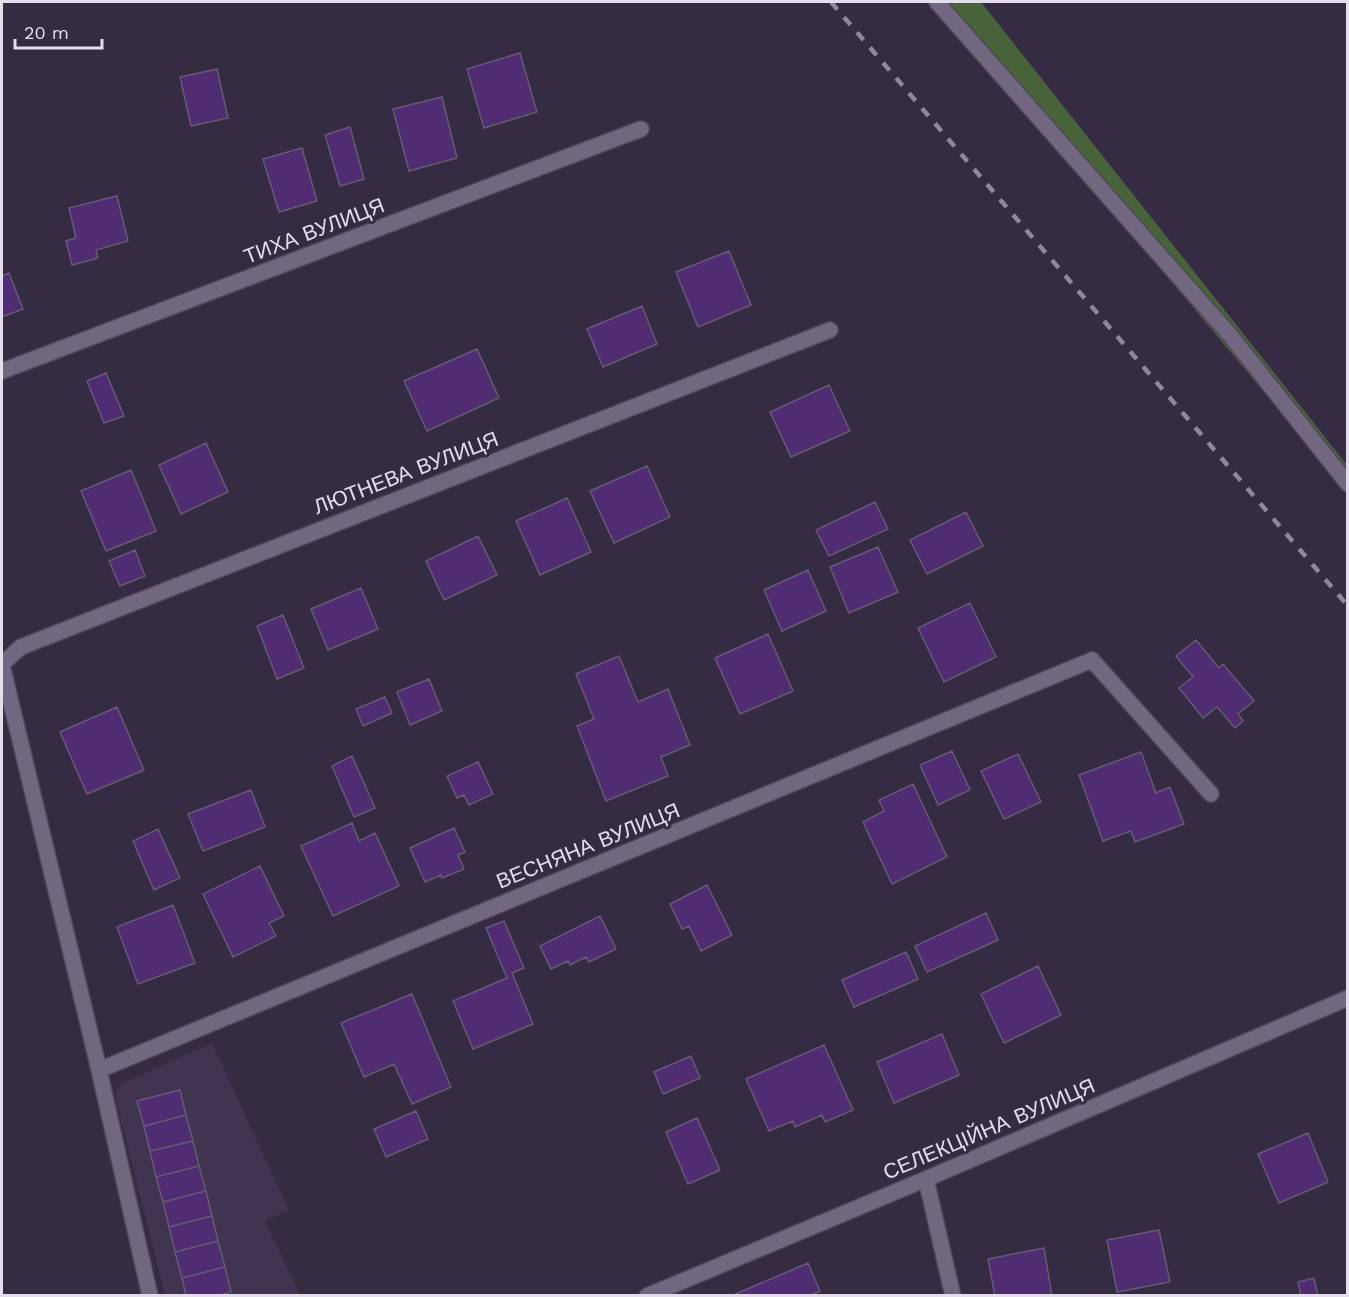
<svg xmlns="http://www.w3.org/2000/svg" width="1349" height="1297" font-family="'Work Sans',sans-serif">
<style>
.built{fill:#413450}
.green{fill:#486339}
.building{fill:#502d72;stroke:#655a73;stroke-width:1.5}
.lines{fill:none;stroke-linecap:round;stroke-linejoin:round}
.lane-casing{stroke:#50485b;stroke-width:18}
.street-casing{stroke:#50485b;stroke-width:18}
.lane{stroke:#726781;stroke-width:15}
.street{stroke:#726781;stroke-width:15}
.rail{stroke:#8f879a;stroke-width:4.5;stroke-dasharray:10 10;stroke-linecap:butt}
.labels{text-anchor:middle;stroke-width:6;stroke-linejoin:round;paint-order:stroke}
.street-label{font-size:21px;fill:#e3ddec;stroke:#352b42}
</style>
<rect width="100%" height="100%" fill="#352b42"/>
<path class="built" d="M212,1043L289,1210L265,1221L300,1295H165L116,1100L117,1091L123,1083Z"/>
<path class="green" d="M937,2H981L1347,465V491Z"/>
<path class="building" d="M520,53L537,112L484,128L467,69Z
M217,69L228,118L191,126L180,77Z
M442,97L457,158L409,171L393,109Z
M350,127L364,179L340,186L325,135Z
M302,148L317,201L279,212L263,159Z
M117,196L128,241L96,250L98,258L72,265L66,241L76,238L69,208Z
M729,251L751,305L698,327L676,272Z
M9,273L23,309L2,317V276Z
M642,306L657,344L603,367L587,329Z
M477,349L499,398L427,431L404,381Z
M106,373L124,416L104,423L87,381Z
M829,385L850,431L791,457L770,412Z
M206,443L228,492L181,514L159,465Z
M647,466L670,517L614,543L590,491Z
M131,470L156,531L106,551L81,491Z
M567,498L591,552L540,575L516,521Z
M875,502L888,529L829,556L816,530Z
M966,512L983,546L927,574L910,540Z
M478,536L497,575L444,600L426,561Z
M878,547L898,592L849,613L830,567Z
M135,550L145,576L120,586L109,561Z
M808,570L826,611L782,631L764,590Z
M361,588L378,629L328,650L311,609Z
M970,603L996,657L944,682L918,628Z
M283,615L304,668L277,679L257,626Z
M768,634L793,691L740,714L715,658Z
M1196,640L1219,668L1223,664L1254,701L1238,714L1243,721L1235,728L1217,707L1203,718L1179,688L1193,677L1176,656Z
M619,656L638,702L668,689L690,745L661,757L668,776L606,801L577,726L594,719L576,674Z
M429,679L442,711L410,725L397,692Z
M385,697L392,713L363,726L356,709Z
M117,707L144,770L87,794L60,732Z
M952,751L970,790L938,805L920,765Z
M1141,752L1156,793L1170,787L1184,824L1135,842L1131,831L1103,841L1079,775Z
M1018,754L1041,802L1004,819L981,771Z
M352,756L375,808L354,817L332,766Z
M478,762L493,794L469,805L464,795L457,798L447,776Z
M913,784L947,857L892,884L863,822L884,811L879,800Z
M251,790L265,827L203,851L188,814Z
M352,823L359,841L375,833L399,886L333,916L301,846Z
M454,828L465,852L458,855L464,869L442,878L441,875L425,882L410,848Z
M158,829L180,878L154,890L133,841Z
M260,866L284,916L269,923L276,936L233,957L203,894Z
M707,885L732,935L701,951L689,926L682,929L670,904Z
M173,905L195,963L138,984L117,927Z
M986,913L998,940L927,972L915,946Z
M600,916L616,949L589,962L586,957L570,965L568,961L551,969L540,946Z
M504,921L524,968L512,973L533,1024L473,1049L453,1001L507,978L486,928Z
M906,952L918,979L854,1007L842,980Z
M1038,966L1061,1015L1004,1043L981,994Z
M412,994L451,1087L412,1104L394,1064L364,1077L341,1023Z
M942,1034L959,1075L894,1103L877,1062Z
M824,1045L853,1110L825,1122L822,1115L795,1127L793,1121L769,1131L746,1079Z
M691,1056L700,1078L663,1094L654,1072Z
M180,1090L186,1115L144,1126L137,1101Z
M416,1111L428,1139L386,1157L374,1129Z
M186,1115L193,1141L150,1151L144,1126Z
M697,1118L720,1170L688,1184L666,1132Z
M1308,1133L1328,1182L1279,1203L1258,1154Z
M193,1141L199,1166L156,1177L150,1151Z
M199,1166L206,1191L163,1202L156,1177Z
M206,1191L212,1216L169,1227L163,1202Z
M212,1216L218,1241L175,1252L169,1227Z
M1159,1230L1170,1282L1117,1292L1107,1240Z
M218,1241L225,1267L182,1278L175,1252Z
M1044,1248L1052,1296H995L988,1259Z
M808,1263L820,1291L809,1296H731Z
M225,1267L231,1292L217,1296H186L182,1278Z
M1314,1278L1318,1296H1301L1298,1282Z"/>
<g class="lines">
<g class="lane-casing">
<path id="lane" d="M937,2L1230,335L1348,484
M1092,660L1211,794"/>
</g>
<g class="street-casing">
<path id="street" d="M2,371L641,129
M2,664L21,647L830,330
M2,665L99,1070L150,1296
M99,1070L1092,660
M926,1179L953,1296
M647,1296L926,1179L1348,998"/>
</g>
<use href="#lane" class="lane"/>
<use href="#street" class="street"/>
<path class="rail" d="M831,2L1348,606"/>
</g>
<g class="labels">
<g class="street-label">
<text transform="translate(314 231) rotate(-21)" y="7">ТИХА ВУЛИЦЯ</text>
<text transform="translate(406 473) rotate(-21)" y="7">ЛЮТНЕВА ВУЛИЦЯ</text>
<text transform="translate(588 846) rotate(-22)" y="7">ВЕСНЯНА ВУЛИЦЯ</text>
<text transform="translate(989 1129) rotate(-23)" y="7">СЕЛЕКЦІЙНА ВУЛИЦЯ</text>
</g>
</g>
<rect width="1349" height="1297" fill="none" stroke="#e3ddec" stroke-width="6"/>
<path d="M15 39v9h87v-9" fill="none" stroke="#e3ddec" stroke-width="3"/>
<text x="24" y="39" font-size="18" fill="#e3ddec" stroke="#352b42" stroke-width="4.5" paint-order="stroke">20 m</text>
</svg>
